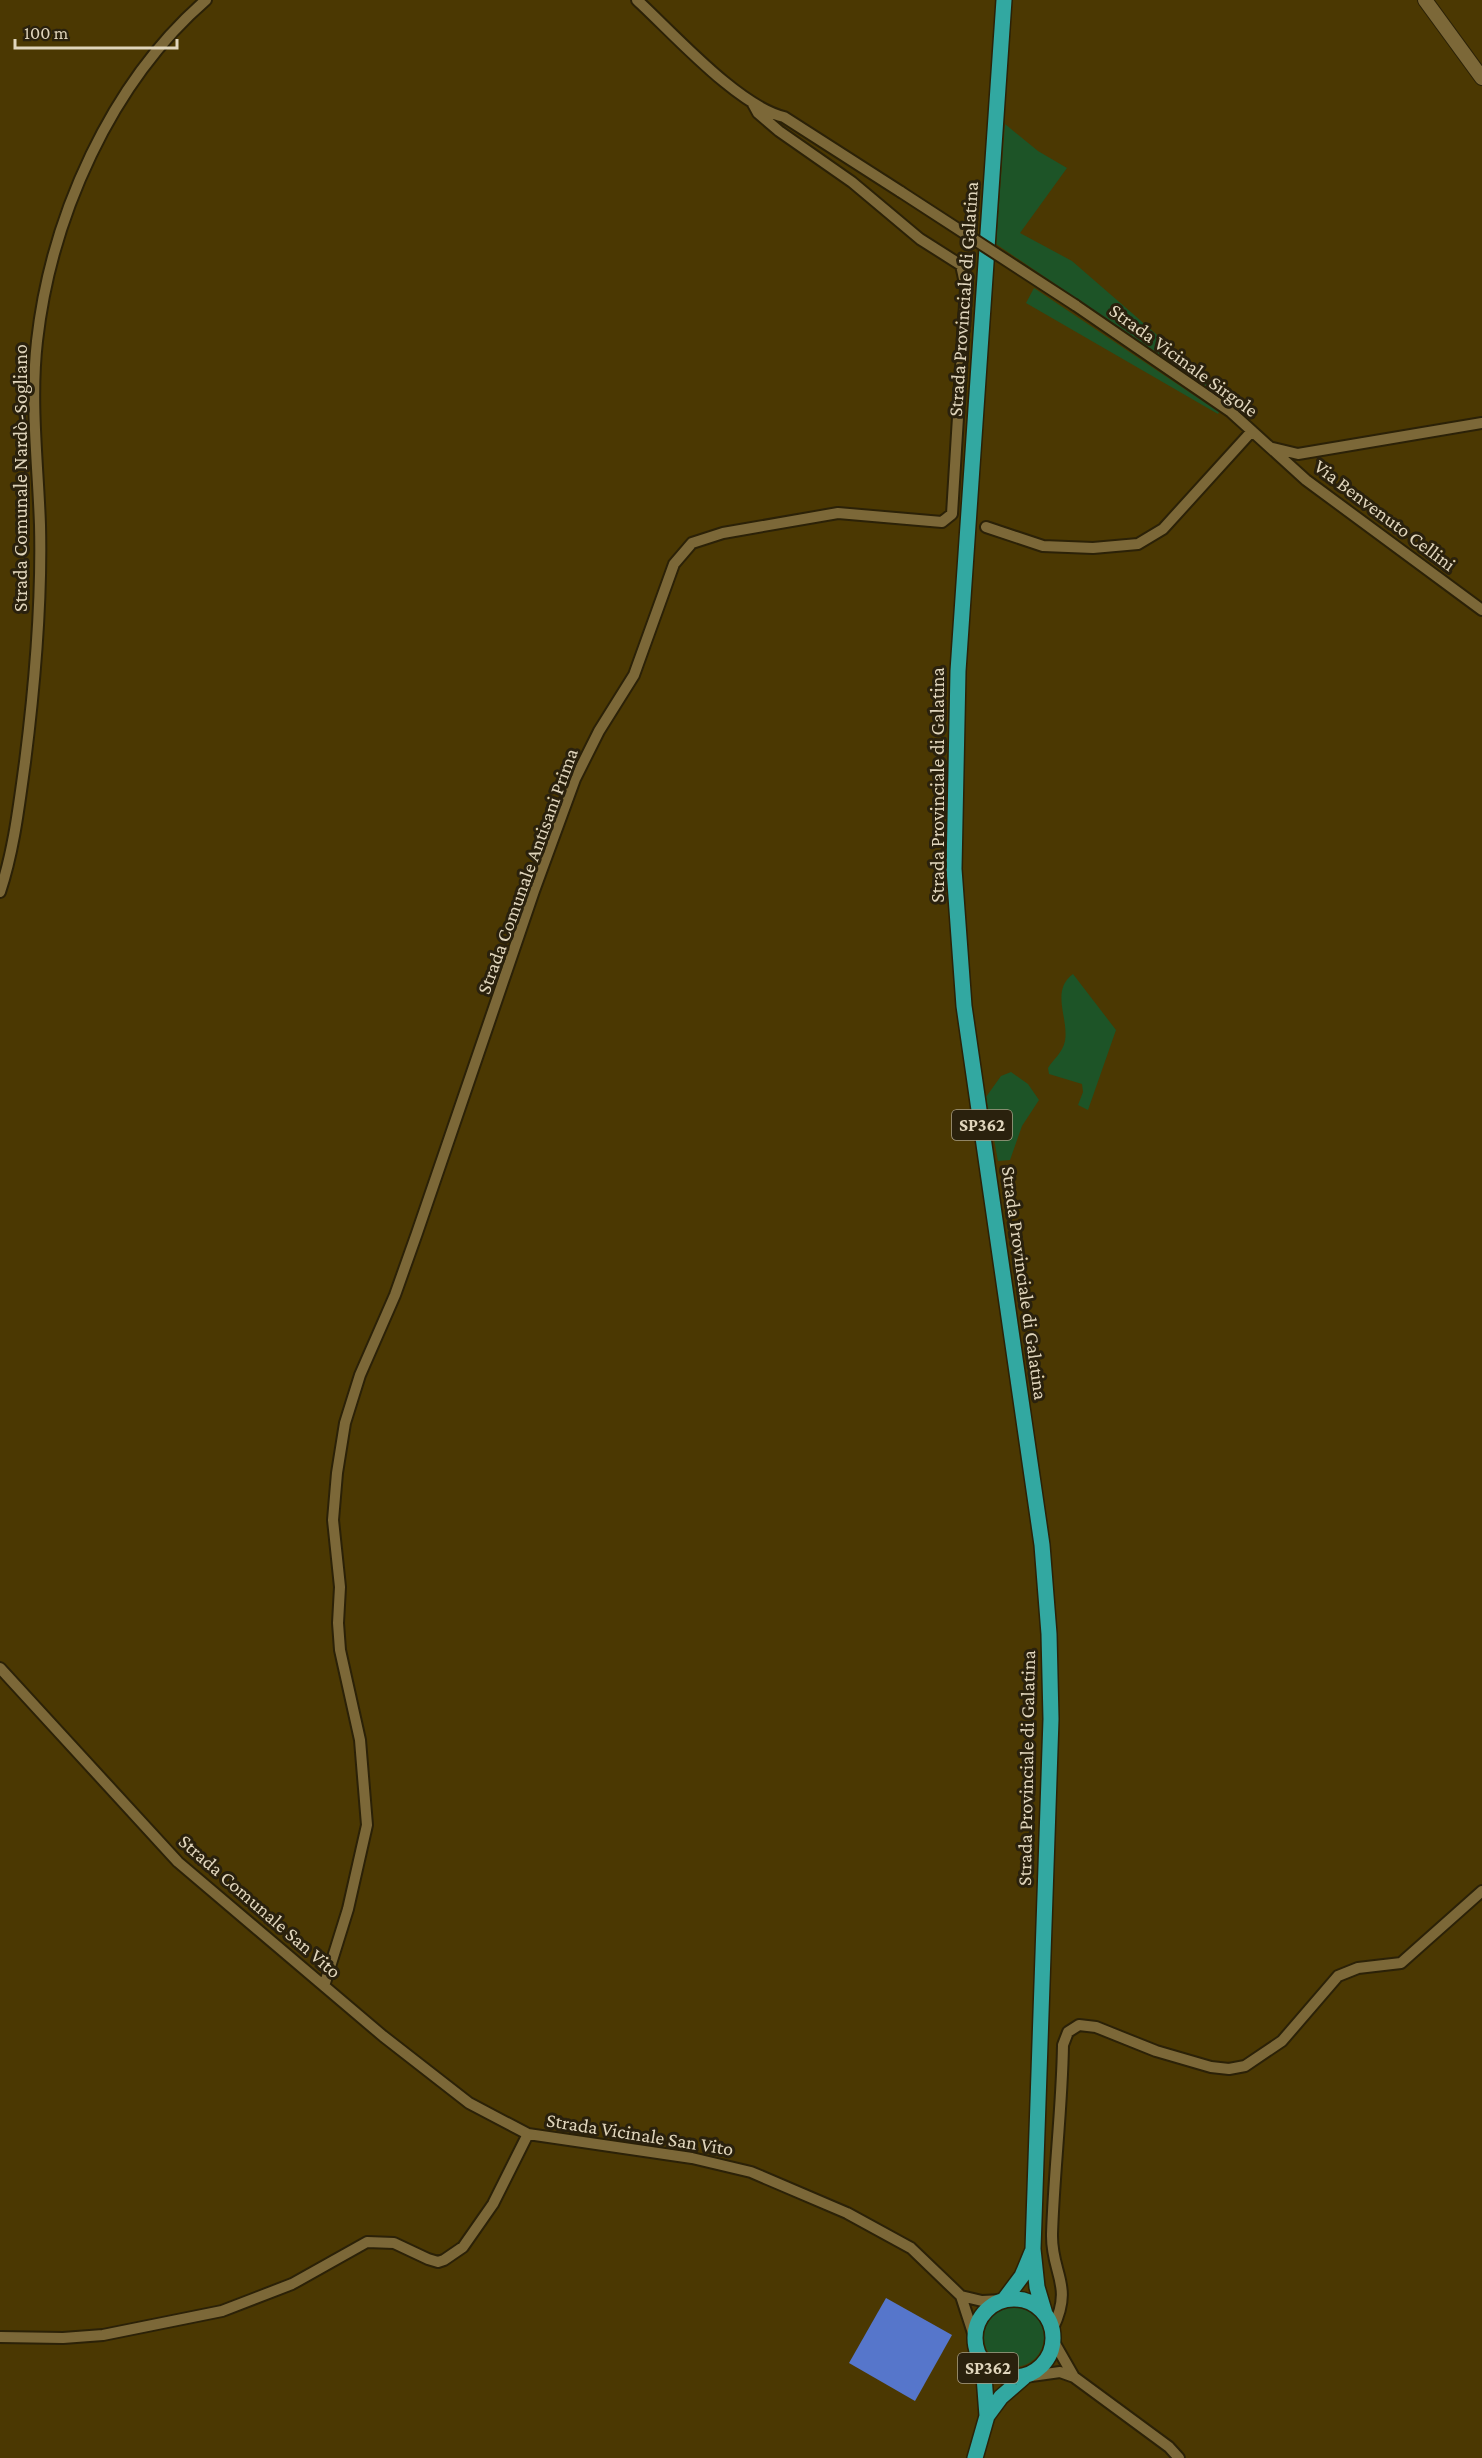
<svg xmlns="http://www.w3.org/2000/svg" width="1482" height="2458" font-family="'Crimson Pro',serif">
<style>
.green{fill:#1d5427}
.water{fill:#5676cb}
.lines{fill:none;stroke-linecap:round;stroke-linejoin:round}
.minor-casing{stroke:#2b2107;stroke-width:14}
.tertiary-casing{stroke:#2b2107;stroke-width:16}
.primary-casing{stroke:#2b2107;stroke-width:18}
.minor{stroke:#7c6838;stroke-width:10}
.tertiary{stroke:#7c6838;stroke-width:14}
.primary{stroke:#32a8a1;stroke-width:15}
.minor-bridge-casing{stroke:#2b2107;stroke-width:14;stroke-linecap:butt}
.minor-bridge{stroke:#7c6838;stroke-width:10}
.labels{text-anchor:middle;stroke-width:6;stroke-linejoin:round;paint-order:stroke}
.shield{fill:#2a210d;stroke:#a99f88;stroke-width:1.5}
.shield-label{font-size:18px;font-weight:bold;fill:#e0d5bc}
.street-label{font-size:20px;fill:#e0d5bc;stroke:#2a210d}
</style>
<rect width="100%" height="100%" fill="#4b3802"/>
<path class="green" d="M1005,124L1038,151L1067,168L1020,233L1072,261L1224,393L1233,402L1232,404L996,244Z
M1034,288L1219,412L1218,414L1026,303Z
M1073,974L1116,1030L1088,1110L1078,1105L1083,1092L1082,1084L1049,1074L1048,1068C1054,1058 1062,1054 1065,1041C1069,1018 1050,991 1073,974Z
M1011,1072L1028,1084L1039,1100L1022,1126L1010,1160L998,1161L986,1097L1001,1076Z
M984 2337a30 30 0 1 1 60 0a30 30 0 1 1-60 0Z"/>
<path class="water" d="M886,2298L952,2335L915,2401L849,2363Z"/>
<g class="lines">
<g class="minor-casing">
<path id="minor" d="M637,0C673,33 738,106 784,117L901,192
M1075,305L1231,412L1306,480L1482,610
M1273,448L1298,454L1482,423
M986,527L1043,546L1093,548L1138,544L1163,529L1252,431
M0,892C14,850 19,805 25,762C35,683 42,605 40,525C38,465 30,402 37,341C51,217 111,82 206,0
M0,1668L178,1862L383,2036L469,2103L528,2134L692,2158L751,2172L847,2213L911,2248L961,2296L973,2333
M324,1986L348,1909L367,1825L360,1740L340,1650L338,1623L340,1587L333,1520L337,1473L345,1423L360,1375L395,1295L417,1233L534,891L575,779L599,731L634,675L674,564L692,543L723,533L838,513L942,522L952,514L966,288L961,265L920,239L852,182L779,131L758,113L752,102
M961,2296L982,2301L1004,2300
M1053,2328C1074,2284 1051,2274 1052,2234C1054,2171 1062,2108 1063,2045L1068,2032L1079,2025L1096,2027L1156,2051L1211,2067L1229,2069L1245,2066L1282,2041L1338,1976L1358,1968L1401,1963L1482,1891
M0,2337L63,2338L103,2335L222,2311L292,2284L367,2242L394,2243L428,2259L438,2262L444,2260L463,2247L493,2204L528,2134
M1054,2342L1074,2377
M1024,2377L1060,2372L1074,2377L1169,2447L1179,2458"/>
</g>
<g class="tertiary-casing">
<path id="tertiary" d="M1425,0L1482,78"/>
</g>
<g class="primary-casing">
<path id="primary" d="M1004,0L958,671L954,869L964,1006L1042,1545L1049,1634L1051,1719L1033,2249L1037,2287L1045,2314
M975 2338a39 39 0 1 1 78 0a39 39 0 1 1-78 0Z
M1004,2300L1022,2276L1032,2252
M987,2416L1001,2397L1024,2377
M975,2458L987,2416L983,2363"/>
</g>
<use href="#minor" class="minor"/>
<use href="#tertiary" class="tertiary"/>
<use href="#primary" class="primary"/>
<g class="minor-bridge-casing">
<path id="minor-bridge" d="M901,192L1075,305"/>
</g>
<use href="#minor-bridge" class="minor-bridge"/>
</g>
<g class="labels">
<g class="shield">
<rect x="952" y="1110" width="60" height="30" rx="4.5"/>
<rect x="958" y="2353" width="60" height="30" rx="4.5"/>
</g>
<g class="shield-label">
<text x="982" y="1131">SP362</text>
<text x="988" y="2374">SP362</text>
</g>
<g class="street-label">
<text transform="translate(963 299) rotate(-86)" y="7">Strada Provinciale di Galatina</text>
<text transform="translate(1184 360) rotate(36)" y="7">Strada Vicinale Sirgole</text>
<text transform="translate(20 478) rotate(-90)" y="7">Strada Comunale Nardò-Sogliano</text>
<text transform="translate(1385 515) rotate(37)" y="7">Via Benvenuto Cellini</text>
<text transform="translate(937 785) rotate(-90)" y="7">Strada Provinciale di Galatina</text>
<text transform="translate(527 871) rotate(-70)" y="7">Strada Comunale Antisani Prima</text>
<text transform="translate(1025 1283) rotate(82)" y="7">Strada Provinciale di Galatina</text>
<text transform="translate(1026 1768) rotate(-89)" y="7">Strada Provinciale di Galatina</text>
<text transform="translate(260 1906) rotate(41)" y="7">Strada Comunale San Vito</text>
<text transform="translate(640 2134) rotate(9)" y="7">Strada Vicinale San Vito</text>
</g>
</g>
<path d="M15 39v9h162v-9" fill="none" stroke="#e0d5bc" stroke-width="3"/>
<text x="24" y="39" font-size="18" fill="#e0d5bc" stroke="#2a210d" stroke-width="4.5" paint-order="stroke">100 m</text>
</svg>
